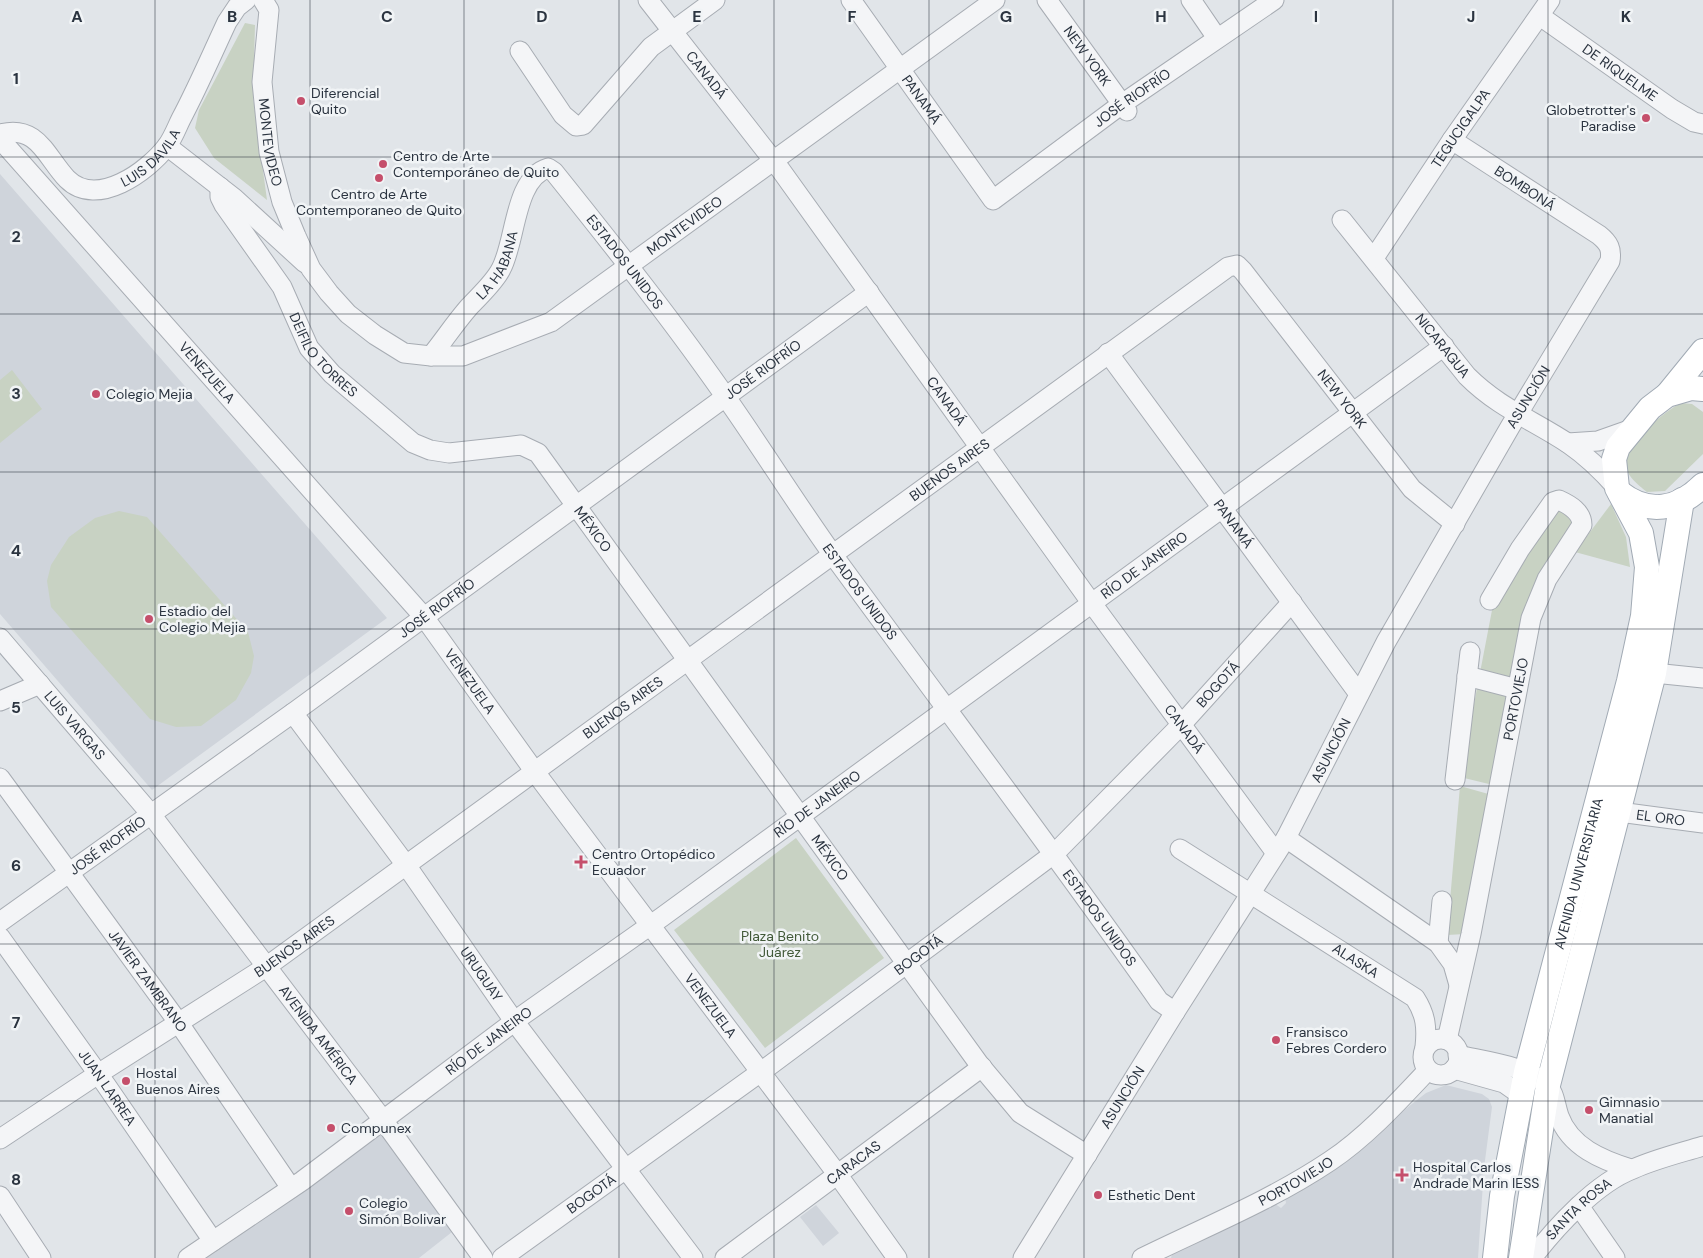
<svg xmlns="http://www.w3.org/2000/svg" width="1703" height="1258" font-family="'DM Sans',sans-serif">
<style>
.built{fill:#cfd4db}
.green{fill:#c8d2c3}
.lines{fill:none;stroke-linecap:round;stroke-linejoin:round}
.minor-casing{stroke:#a7acb3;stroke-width:21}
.major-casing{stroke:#a1aab4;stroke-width:26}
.minor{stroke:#f4f5f7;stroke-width:19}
.major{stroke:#fff;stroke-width:24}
.grid{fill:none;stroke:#2b3440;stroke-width:1;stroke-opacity:0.55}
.poi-dot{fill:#c54f6b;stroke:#f1f4f6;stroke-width:2}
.labels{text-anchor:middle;stroke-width:5;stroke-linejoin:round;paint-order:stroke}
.street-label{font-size:14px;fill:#2b3440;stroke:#f1f4f6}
.poi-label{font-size:14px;fill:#2b3440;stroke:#f1f4f6;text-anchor:start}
.park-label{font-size:14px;fill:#425a39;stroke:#f1f4f6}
.grid-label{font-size:16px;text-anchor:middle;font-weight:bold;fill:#2b3440;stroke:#f1f4f6;stroke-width:5;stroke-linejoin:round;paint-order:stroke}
</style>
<rect width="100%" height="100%" fill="#e1e5e9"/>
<path class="built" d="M0,174L387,618L152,790L0,614Z
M1446,1085L1482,1094L1489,1099L1492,1107L1484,1168L1478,1258H1171L1173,1251L1274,1203L1281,1208L1286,1203L1285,1198L1310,1184L1426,1093Z
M376,1128L409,1169L452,1232L419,1258H196Z
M816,1205L839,1233L823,1246L800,1217Z"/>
<path class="green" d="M245,23L255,25L253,97L267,200L214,158L195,128L199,110Z
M12,370L42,409L0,443V380Z
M1681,403L1692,404L1703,412V454L1665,491L1647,492C1637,484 1625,475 1625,461C1626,443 1666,410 1681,403Z
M1611,504L1626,537L1630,567L1575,552Z
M1556,508H1563L1576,524L1543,577L1493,785L1460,777L1493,605Z
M119,511L147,517L248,632L254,656L251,673L236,700L201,726L176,727L150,719L51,607L47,581L51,565L69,537L95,518Z
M1460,786L1492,795L1465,934L1447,935Z
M796,838L884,958L765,1048L674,930Z"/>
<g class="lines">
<g class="minor-casing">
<g id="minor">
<path id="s1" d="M263,0L269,10L262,82L269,152L282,202L296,236L311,269L329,293L348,314L375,335L404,353L431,356H463L551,322L995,0"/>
<path id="s2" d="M648,0L780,169L1085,594L1276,853"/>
<path id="s3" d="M851,0L993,200L1122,104L1274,0"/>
<path id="s4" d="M1047,0L1127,111"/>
<path d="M1191,0L1217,38"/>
<path id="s5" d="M1540,16L1672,109L1694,122L1703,124"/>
<path d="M520,51L563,115L576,126L583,125L651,47L715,0"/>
<path id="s6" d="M0,134C38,124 46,157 67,179C97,209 148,171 167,146C173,138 177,127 181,119C198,87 212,54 227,22L237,7L246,0"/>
<path id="s7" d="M0,139L424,617L535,772L835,1171L897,1258"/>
<path d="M167,146L234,198L305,263"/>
<path id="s8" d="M220,187V197L224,205L282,287L309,348L332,374L413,443L430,450L449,453L521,445L538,453L979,1064L1020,1113L1087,1155"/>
<path id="s9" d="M1342,220L1467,376C1499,408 1533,420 1569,444C1588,457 1603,472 1617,488"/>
<path id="s10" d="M1374,258L1452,140L1550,0"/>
<path id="s11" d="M1108,353L1359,694"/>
<path id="s12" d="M431,356C444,340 455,323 469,307C479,296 494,283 501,269C516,242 514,178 548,168L554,172C615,248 676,325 732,406C766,455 798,506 833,555C942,704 1053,850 1159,1001L1175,1012"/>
<path d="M1568,443L1598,441L1632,429"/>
<path id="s13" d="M0,638L150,813L383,1120L483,1258"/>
<path d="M1654,673L1703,678"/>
<path d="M1467,676L1517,689"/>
<path d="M0,701L40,684"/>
<path id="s14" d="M293,713L406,865L514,1021L693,1258"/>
<path id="s15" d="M0,778L178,1022L291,1188"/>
<path d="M1455,780L1470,652"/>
<path id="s16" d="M1619,812L1703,823"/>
<path d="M1286,838L1438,943L1453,964L1459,985"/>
<path id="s17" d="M1180,849L1415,998C1426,1015 1427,1028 1425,1047"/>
<path id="s18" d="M0,922L297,710L869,292"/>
<path id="s19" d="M0,937L106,1085L213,1241"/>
<path d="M1438,943L1442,901"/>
<circle cx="1441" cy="1057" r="18"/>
<path id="s20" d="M1447,1040L1471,934L1531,618L1547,579L1582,525C1582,512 1570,505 1559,500L1553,502L1520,549L1490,600"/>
<path d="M1458,1055C1484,1061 1527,1066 1546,1084C1555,1092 1555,1105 1559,1116C1570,1147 1602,1160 1631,1169"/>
<path d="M1454,1069L1504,1083L1521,1095"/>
<path id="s21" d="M0,1139L98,1074L266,967L1228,267L1237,265L1243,271L1412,489L1455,524"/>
<path d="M0,1196L41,1258"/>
<path d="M1579,1206L1615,1258"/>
<path id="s22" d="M188,1258L302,1181L523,1015L662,917L1444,346"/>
<path id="s23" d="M502,1258L769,1066L1055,853L1181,725L1292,602"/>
<path id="s24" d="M725,1258L982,1067"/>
<path id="s25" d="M1023,1258L1175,1012L1286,838L1386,642L1510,427L1610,261C1612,249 1609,243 1599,235L1452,140"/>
<path id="s26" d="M1142,1258C1205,1227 1272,1200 1330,1161C1366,1137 1398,1102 1428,1070"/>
<path id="s27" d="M1532,1258C1556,1227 1596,1183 1633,1169C1655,1159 1680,1153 1703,1146"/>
</g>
</g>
<g class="major-casing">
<g id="major">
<path d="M1668,394L1703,351"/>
<path d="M1620,493C1648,515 1678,510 1703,485"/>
<path id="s28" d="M1495,1258L1502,1196L1526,1072L1629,681L1643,616L1647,567L1641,533L1617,488L1614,459L1618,447L1650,408L1667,395L1691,388L1703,389"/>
<path d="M1521,1258L1548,1085L1654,673L1682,500"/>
</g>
</g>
<use href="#minor" class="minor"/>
<use href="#major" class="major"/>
</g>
<path class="grid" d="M155,0V1258M310,0V1258M464,0V1258M619,0V1258M774,0V1258M929,0V1258M1084,0V1258M1239,0V1258M1393,0V1258M1548,0V1258M0,157H1703M0,314H1703M0,472H1703M0,629H1703M0,786H1703M0,944H1703M0,1101H1703"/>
<g class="poi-dot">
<circle cx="301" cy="101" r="5"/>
<circle cx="1646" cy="118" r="5"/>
<circle cx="383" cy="164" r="5"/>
<circle cx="379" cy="178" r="5"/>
<circle cx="96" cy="394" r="5"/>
<circle cx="149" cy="619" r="5"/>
<path d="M578.5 854.5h5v5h5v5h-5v5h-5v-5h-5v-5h5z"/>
<circle cx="1276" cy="1040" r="5"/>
<circle cx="126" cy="1081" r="5"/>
<circle cx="1589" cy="1110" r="5"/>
<circle cx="331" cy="1128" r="5"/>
<path d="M1399.5 1167.5h5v5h5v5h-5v5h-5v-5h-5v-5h5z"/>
<circle cx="1098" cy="1195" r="5"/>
<circle cx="349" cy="1211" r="5"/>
</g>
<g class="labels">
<g class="street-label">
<text dy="5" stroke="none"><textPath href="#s4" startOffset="69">NEW YORK</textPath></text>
<text dy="5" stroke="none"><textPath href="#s5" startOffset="98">DE RIQUELME</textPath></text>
<text dy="5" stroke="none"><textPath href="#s2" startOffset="95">CANADÁ</textPath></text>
<text dy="5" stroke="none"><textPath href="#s3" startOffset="418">JOSÉ RIOFRÍO</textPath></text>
<text dy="5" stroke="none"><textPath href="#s3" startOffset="122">PANAMÁ</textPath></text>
<text dy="5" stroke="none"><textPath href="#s10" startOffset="156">TEGUCIGALPA</textPath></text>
<text dy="5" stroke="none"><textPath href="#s1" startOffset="145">MONTEVIDEO</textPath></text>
<text dy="5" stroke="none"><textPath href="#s6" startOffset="185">LUIS DAVILA</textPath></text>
<text transform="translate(1525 188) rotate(33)" y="5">BOMBONÁ</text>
<text dy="5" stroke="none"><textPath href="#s1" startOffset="724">MONTEVIDEO</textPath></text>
<text dy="5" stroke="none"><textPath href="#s12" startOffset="349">ESTADOS UNIDOS</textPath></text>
<text dy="5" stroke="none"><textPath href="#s12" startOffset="114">LA HABANA</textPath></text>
<text dy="5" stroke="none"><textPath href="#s9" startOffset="161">NICARAGUA</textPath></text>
<text dy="5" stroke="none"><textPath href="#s8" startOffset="200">DEIFILO TORRES</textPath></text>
<text dy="5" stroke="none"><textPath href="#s18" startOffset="942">JOSÉ RIOFRÍO</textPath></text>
<text dy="5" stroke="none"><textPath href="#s7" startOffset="312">VENEZUELA</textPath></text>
<text dy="5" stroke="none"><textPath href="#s25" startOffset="999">ASUNCIÓN</textPath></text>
<text dy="5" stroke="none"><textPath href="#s21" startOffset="1686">NEW YORK</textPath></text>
<text dy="5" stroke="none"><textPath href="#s2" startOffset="500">CANADÁ</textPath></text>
<text dy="5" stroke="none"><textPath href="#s21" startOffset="1162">BUENOS AIRES</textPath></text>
<text dy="5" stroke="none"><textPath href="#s11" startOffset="212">PANAMÁ</textPath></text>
<text dy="5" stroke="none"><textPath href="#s8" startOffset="550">MÉXICO</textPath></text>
<text dy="5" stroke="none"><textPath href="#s22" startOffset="1181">RÍO DE JANEIRO</textPath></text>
<text dy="5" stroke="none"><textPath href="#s12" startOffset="754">ESTADOS UNIDOS</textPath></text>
<text dy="5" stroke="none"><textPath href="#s18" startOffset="538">JOSÉ RIOFRÍO</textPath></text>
<text dy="5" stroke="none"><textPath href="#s7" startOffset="718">VENEZUELA</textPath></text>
<text dy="5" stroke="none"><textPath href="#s23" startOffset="920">BOGOTÁ</textPath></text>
<text dy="5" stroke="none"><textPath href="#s20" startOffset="348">PORTOVIEJO</textPath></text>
<text dy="5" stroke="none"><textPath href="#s21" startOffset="758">BUENOS AIRES</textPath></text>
<text dy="5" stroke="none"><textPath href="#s13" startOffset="115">LUIS VARGAS</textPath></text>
<text dy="5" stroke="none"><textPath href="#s2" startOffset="905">CANADÁ</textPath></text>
<text dy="5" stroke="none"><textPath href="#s25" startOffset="594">ASUNCIÓN</textPath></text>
<text dy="5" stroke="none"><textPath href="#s22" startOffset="776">RÍO DE JANEIRO</textPath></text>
<text dy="5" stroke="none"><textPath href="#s16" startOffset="42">EL ORO</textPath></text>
<text dy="5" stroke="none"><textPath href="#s18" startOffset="132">JOSÉ RIOFRÍO</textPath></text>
<text dy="5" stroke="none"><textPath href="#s8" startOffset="955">MÉXICO</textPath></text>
<text dy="5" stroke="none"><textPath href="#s28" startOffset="394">AVENIDA UNIVERSITARIA</textPath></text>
<text dy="5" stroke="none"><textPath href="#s12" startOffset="1159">ESTADOS UNIDOS</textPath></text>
<text dy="5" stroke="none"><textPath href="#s21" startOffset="352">BUENOS AIRES</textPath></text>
<text dy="5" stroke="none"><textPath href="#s23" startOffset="515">BOGOTÁ</textPath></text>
<text dy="5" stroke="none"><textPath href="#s17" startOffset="208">ALASKA</textPath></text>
<text dy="5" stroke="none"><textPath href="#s14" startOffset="322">URUGUAY</textPath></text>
<text dy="5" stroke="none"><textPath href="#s15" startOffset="251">JAVIER ZAMBRANO</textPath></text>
<text dy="5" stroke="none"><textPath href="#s7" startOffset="1122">VENEZUELA</textPath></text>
<text dy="5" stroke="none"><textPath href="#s13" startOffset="509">AVENIDA AMÉRICA</textPath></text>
<text dy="5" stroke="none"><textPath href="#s22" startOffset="371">RÍO DE JANEIRO</textPath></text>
<text dy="5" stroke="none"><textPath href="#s19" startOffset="185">JUAN LARREA</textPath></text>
<text dy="5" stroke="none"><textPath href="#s25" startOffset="189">ASUNCIÓN</textPath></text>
<text dy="5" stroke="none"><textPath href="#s24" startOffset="160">CARACAS</textPath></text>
<text dy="5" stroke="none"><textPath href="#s26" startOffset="172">PORTOVIEJO</textPath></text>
<text dy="5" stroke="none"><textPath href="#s23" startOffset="110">BOGOTÁ</textPath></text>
<text dy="5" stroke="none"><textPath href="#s27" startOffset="68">SANTA ROSA</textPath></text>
</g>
<g class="poi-label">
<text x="311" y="98">Diferencial<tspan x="311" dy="16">Quito</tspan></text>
<text x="1636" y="115" text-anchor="end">Globetrotter's<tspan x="1636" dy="16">Paradise</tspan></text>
<text x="393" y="161">Centro de Arte<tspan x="393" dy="16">Contemporáneo de Quito</tspan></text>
<text x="379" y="199" text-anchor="middle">Centro de Arte<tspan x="379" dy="16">Contemporaneo de Quito</tspan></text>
<text x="106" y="399">Colegio Mejia</text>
<text x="159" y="616">Estadio del<tspan x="159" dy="16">Colegio Mejia</tspan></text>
<text x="592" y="859">Centro Ortopédico<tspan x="592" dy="16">Ecuador</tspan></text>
<text x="1286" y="1037">Fransisco<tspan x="1286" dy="16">Febres Cordero</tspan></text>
<text x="136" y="1078">Hostal<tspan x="136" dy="16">Buenos Aires</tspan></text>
<text x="1599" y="1107">Gimnasio<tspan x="1599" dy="16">Manatial</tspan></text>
<text x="341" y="1133">Compunex</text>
<text x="1413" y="1172">Hospital Carlos<tspan x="1413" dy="16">Andrade Marin IESS</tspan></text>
<text x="1108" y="1200">Esthetic Dent</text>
<text x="359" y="1208">Colegio<tspan x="359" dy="16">Simón Bolivar</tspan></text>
</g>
<g class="park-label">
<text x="780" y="941">Plaza Benito<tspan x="780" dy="16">Juárez</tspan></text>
</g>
</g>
<g class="grid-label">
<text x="77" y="22">A</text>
<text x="232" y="22">B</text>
<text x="387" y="22">C</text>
<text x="542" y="22">D</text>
<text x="697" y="22">E</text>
<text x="852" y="22">F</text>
<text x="1006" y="22">G</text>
<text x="1161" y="22">H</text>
<text x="1316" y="22">I</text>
<text x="1471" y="22">J</text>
<text x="1626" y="22">K</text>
<text x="16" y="84">1</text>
<text x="16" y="242">2</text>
<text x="16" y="399">3</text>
<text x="16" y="556">4</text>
<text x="16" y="713">5</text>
<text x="16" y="871">6</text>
<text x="16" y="1028">7</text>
<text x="16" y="1185">8</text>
</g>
</svg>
